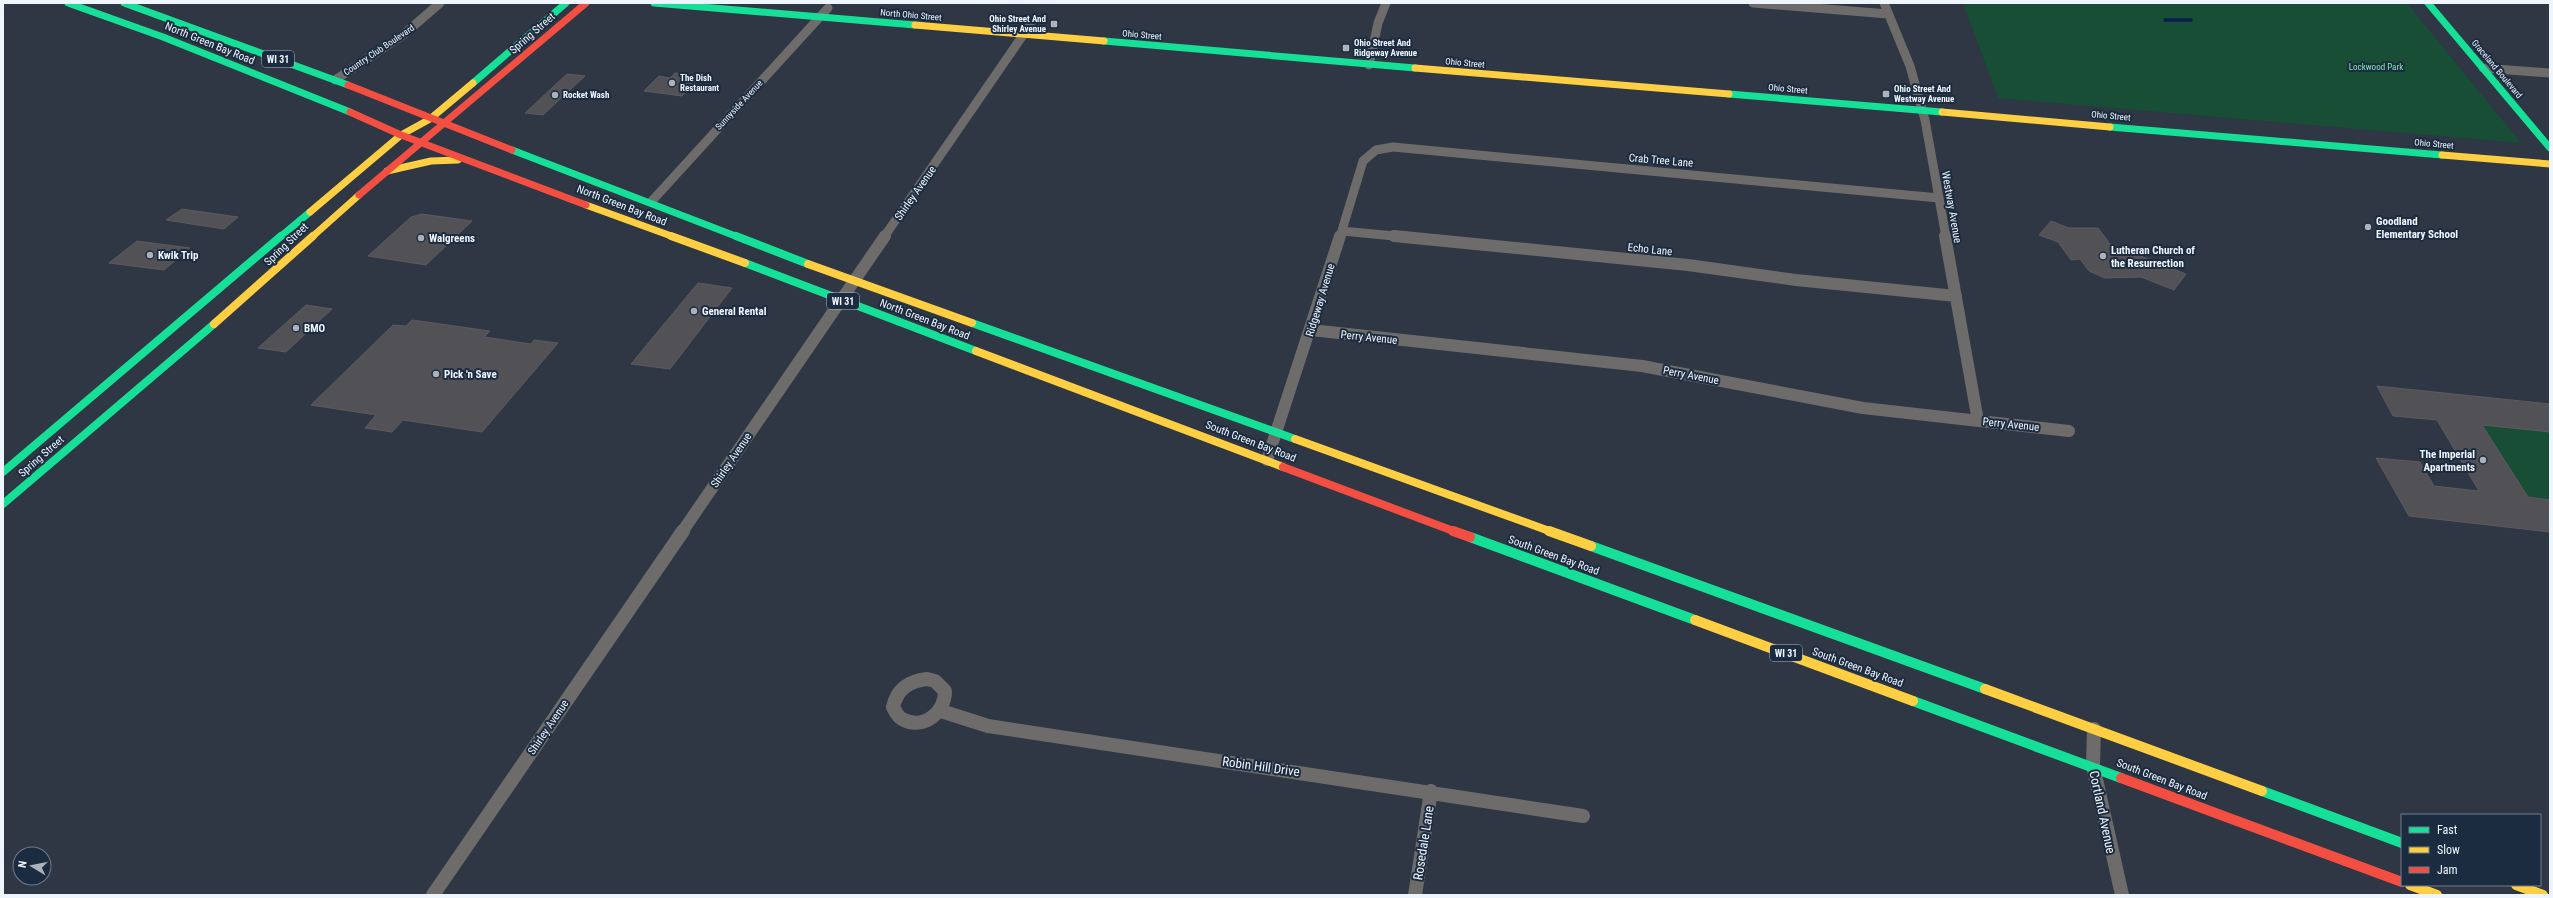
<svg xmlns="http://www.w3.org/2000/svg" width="2553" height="898" font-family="'Roboto Condensed',sans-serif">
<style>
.green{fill:#184d36}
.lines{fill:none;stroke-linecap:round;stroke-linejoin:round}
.stream{stroke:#0b1e4c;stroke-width:3.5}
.building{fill:#525156;stroke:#5d5a5f}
.street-far2{stroke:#6d6c6a;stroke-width:9}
.street-far1{stroke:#6d6c6a;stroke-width:12}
.street{stroke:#6d6c6a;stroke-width:14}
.fast-far2{stroke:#16e098;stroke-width:7}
.fast-far1{stroke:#16e098;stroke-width:8}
.fast{stroke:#16e098;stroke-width:10}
.slow-far2{stroke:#ffcf43;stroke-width:7}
.slow-far1{stroke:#ffcf43;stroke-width:8}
.slow{stroke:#ffcf43;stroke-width:10}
.jam-far2{stroke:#f24e42;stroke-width:7}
.jam-far1{stroke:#f24e42;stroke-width:8}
.jam{stroke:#f24e42;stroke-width:10}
.poi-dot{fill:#abb2bc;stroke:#1c2c40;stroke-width:1.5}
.labels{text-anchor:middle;stroke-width:4;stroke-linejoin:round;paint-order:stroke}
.far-street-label{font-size:9px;fill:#eff5fd;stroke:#1c2c40}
.far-poi-label{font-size:9px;font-weight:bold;fill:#eff5fd;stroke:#1c2c40;text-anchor:start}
.far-park-label{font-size:9px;fill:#81e7b1;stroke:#1c2c40}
.shield{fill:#1c2c40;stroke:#b0b9c4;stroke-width:1}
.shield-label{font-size:10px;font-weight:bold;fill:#eff5fd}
.street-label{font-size:11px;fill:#eff5fd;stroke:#1c2c40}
.poi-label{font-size:11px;font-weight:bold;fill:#eff5fd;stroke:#1c2c40;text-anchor:start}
.near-street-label{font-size:13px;fill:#eff5fd;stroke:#1c2c40}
</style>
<rect width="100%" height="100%" fill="#2e3743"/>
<path class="green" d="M1963,3H2407L2521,143L1998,98Z
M2482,425L2550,432V500L2528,497Z"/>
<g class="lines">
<path class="stream" d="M2165,20H2191"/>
</g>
<path class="building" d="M675,73L701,76L682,96L644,91L659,76L670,78Z
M567,74L585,76L543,115L525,113Z
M182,209L238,217L224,229L166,220Z
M422,214L472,221L426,265L368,256L411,217Z
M2051,221L2069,228H2098L2110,244L2186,274L2174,290L2141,277L2105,278L2089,271L2080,259L2071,260L2058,242L2039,235Z
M137,241L190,248L164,270L109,263Z
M698,283L732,288L670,369L631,364Z
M306,305L332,309L286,352L258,348Z
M412,320L490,331L484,337L531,344L534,340L558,343L482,432L403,420L392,432L365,428L376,415L311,405L393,325L406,326Z
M2377,386L2550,404V432L2482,425L2528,497L2550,500V532L2409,516L2376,458L2420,462L2434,486L2479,491L2437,420L2393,416Z"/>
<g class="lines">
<path class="street-far2" d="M1753,3L1888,14
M1884,3L1910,66L1925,120L1946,237
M1369,65L1378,23L1386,3
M2483,68L2550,73
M335,80L403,35L440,3
M651,202L828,8
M1342,231L1405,237
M884,237L1030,25
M1340,237L1363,161L1376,150L1393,147L1939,198"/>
<path class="street-far1" d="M1394,236L1688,265L1796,280L1956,296
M1945,236L1978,421
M1311,330L1642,366L1863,408L2069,431
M1267,460L1340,236
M682,532L885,236"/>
<path class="street" d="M927,679L935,681L945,691C945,712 924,731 902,719C898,717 895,711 893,707C897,689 909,681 927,679Z
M941,711L988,726L1583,816
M2094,729L2093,766L2122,895
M433,895L683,531
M1415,895L1431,791"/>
<path class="fast-far2" d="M68,3L163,37L350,112
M124,3L348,85
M654,3L915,25
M2428,3L2550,148
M1104,41L1415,68
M473,83L566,3
M1729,94L1942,112
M2110,127L2442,155
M512,150L738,237
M280,237L310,212"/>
<path class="fast-far1" d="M736,236L808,264
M745,263L976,351
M972,323L1295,439
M3,472L281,236
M3,504L214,324"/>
<path class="fast" d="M1470,537L1695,620
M1591,546L1985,689
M1913,701L2121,778
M2262,791L2402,843"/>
<path class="slow-far2" d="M915,25L1104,41
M1415,68L1729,94
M1942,112L2110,127
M2442,155L2550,164
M387,171L431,161L458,160
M586,205L674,237
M310,212L401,135L430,119L473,83
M312,237L359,195"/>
<path class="slow-far1" d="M671,236L745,263
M808,264L972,323
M214,324L313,236
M976,351L1283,467
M1295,439L1552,532"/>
<path class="slow" d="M1549,531L1591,546
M1695,620L1913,701
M1985,689L2262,791
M2410,885L2437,895
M2516,885L2543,895"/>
<path class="jam-far2" d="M348,85L512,150
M350,112L401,135L586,205
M359,195L586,3"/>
<path class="jam-far1" d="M1283,467L1456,532"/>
<path class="jam" d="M1453,531L1470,537
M2121,778L2402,882"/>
</g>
<g class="poi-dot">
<rect x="1050" y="20" width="8" height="8" rx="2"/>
<rect x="1342" y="44" width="8" height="8" rx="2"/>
<circle cx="672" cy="83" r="4"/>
<rect x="1882" y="90" width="8" height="8" rx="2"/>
<circle cx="555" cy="95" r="4"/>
<circle cx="2368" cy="227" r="4"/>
<circle cx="421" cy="238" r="4"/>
<circle cx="150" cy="255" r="4"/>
<circle cx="2103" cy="256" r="4"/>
<circle cx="694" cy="311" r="4"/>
<circle cx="296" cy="328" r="4"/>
<circle cx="436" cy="374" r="4"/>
<circle cx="2483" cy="460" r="4"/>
</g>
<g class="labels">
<g class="far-street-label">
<text transform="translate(911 15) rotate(5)" y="3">North Ohio Street</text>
<text transform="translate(1142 35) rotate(5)" y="3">Ohio Street</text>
<text transform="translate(379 50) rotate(-34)" y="3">Country Club Boulevard</text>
<text transform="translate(1465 63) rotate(5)" y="3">Ohio Street</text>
<text transform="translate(2497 69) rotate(50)" y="3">Graceland Boulevard</text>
<text transform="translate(1788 89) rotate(5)" y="3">Ohio Street</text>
<text transform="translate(739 105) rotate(-47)" y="3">Sunnyside Avenue</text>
<text transform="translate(2111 116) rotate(5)" y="3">Ohio Street</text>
<text transform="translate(2434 144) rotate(5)" y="3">Ohio Street</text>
</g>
<g class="far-poi-label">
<text x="1046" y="22" text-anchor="end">Ohio Street And<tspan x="1046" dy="10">Shirley Avenue</tspan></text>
<text x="1354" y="46">Ohio Street And<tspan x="1354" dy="10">Ridgeway Avenue</tspan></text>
<text x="680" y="81">The Dish<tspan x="680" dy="10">Restaurant</tspan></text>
<text x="1894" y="92">Ohio Street And<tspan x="1894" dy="10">Westway Avenue</tspan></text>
<text x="563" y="98">Rocket Wash</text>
</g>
<g class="far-park-label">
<text x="2376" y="70">Lockwood Park</text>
</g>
<g class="shield">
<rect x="262" y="51" width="32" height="16" rx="3"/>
<rect x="827" y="293" width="32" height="16" rx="3"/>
<rect x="1770" y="645" width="32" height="16" rx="3"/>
</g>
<g class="shield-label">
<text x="278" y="63">WI 31</text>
<text x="843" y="305">WI 31</text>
<text x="1786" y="657">WI 31</text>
</g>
<g class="street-label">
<text transform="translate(532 33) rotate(-41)" y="4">Spring Street</text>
<text transform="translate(210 43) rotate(22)" y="4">North Green Bay Road</text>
<text transform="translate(1661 160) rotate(5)" y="4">Crab Tree Lane</text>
<text transform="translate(915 193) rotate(-55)" y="4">Shirley Avenue</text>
<text transform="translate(622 205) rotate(21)" y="4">North Green Bay Road</text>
<text transform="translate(1952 207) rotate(80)" y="4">Westway Avenue</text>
<text transform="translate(286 244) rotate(-44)" y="4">Spring Street</text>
<text transform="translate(1650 249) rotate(6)" y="4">Echo Lane</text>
<text transform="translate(1320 300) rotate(-73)" y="4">Ridgeway Avenue</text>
<text transform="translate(925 319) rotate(21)" y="4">North Green Bay Road</text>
<text transform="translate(1369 337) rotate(6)" y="4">Perry Avenue</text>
<text transform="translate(1691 375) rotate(11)" y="4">Perry Avenue</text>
<text transform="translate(2011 424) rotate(6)" y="4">Perry Avenue</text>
<text transform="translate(1251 441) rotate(21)" y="4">South Green Bay Road</text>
<text transform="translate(41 456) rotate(-41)" y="4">Spring Street</text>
<text transform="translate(731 460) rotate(-56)" y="4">Shirley Avenue</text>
<text transform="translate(1554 555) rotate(20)" y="4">South Green Bay Road</text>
<text transform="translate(1858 667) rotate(20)" y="4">South Green Bay Road</text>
<text transform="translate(548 727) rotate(-56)" y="4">Shirley Avenue</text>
<text transform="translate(2162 779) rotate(21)" y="4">South Green Bay Road</text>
</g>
<g class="poi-label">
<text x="2376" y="225">Goodland<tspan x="2376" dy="13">Elementary School</tspan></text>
<text x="429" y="242">Walgreens</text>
<text x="2111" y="254">Lutheran Church of<tspan x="2111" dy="13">the Resurrection</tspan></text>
<text x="158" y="259">Kwik Trip</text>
<text x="702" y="315">General Rental</text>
<text x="304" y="332">BMO</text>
<text x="444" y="378">Pick 'n Save</text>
<text x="2475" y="458" text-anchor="end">The Imperial<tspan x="2475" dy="13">Apartments</tspan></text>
</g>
<g class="near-street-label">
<text transform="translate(1261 766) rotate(8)" y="5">Robin Hill Drive</text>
<text transform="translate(2103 812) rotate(78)" y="5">Cortland Avenue</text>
<text transform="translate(1423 843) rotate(-81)" y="5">Rosedale Lane</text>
</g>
</g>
<rect width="2553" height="898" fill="none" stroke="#eff5fd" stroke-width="8"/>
<rect x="2401" y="814" width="140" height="72" fill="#1c2c40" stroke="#707c8c"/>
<rect x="2409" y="827" width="20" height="6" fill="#16e098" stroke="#707c8c"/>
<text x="2437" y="834" font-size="12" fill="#eff5fd">Fast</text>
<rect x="2409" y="847" width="20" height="6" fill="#ffcf43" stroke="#707c8c"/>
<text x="2437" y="854" font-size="12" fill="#eff5fd">Slow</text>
<rect x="2409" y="867" width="20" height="6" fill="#f24e42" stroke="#707c8c"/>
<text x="2437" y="874" font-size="12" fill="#eff5fd">Jam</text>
<g transform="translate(32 866) rotate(280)"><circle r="19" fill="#1c2c40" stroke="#707c8c"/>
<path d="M0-3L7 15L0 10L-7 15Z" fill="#abb2bc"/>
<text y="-6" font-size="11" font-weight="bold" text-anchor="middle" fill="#eff5fd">N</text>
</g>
</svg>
